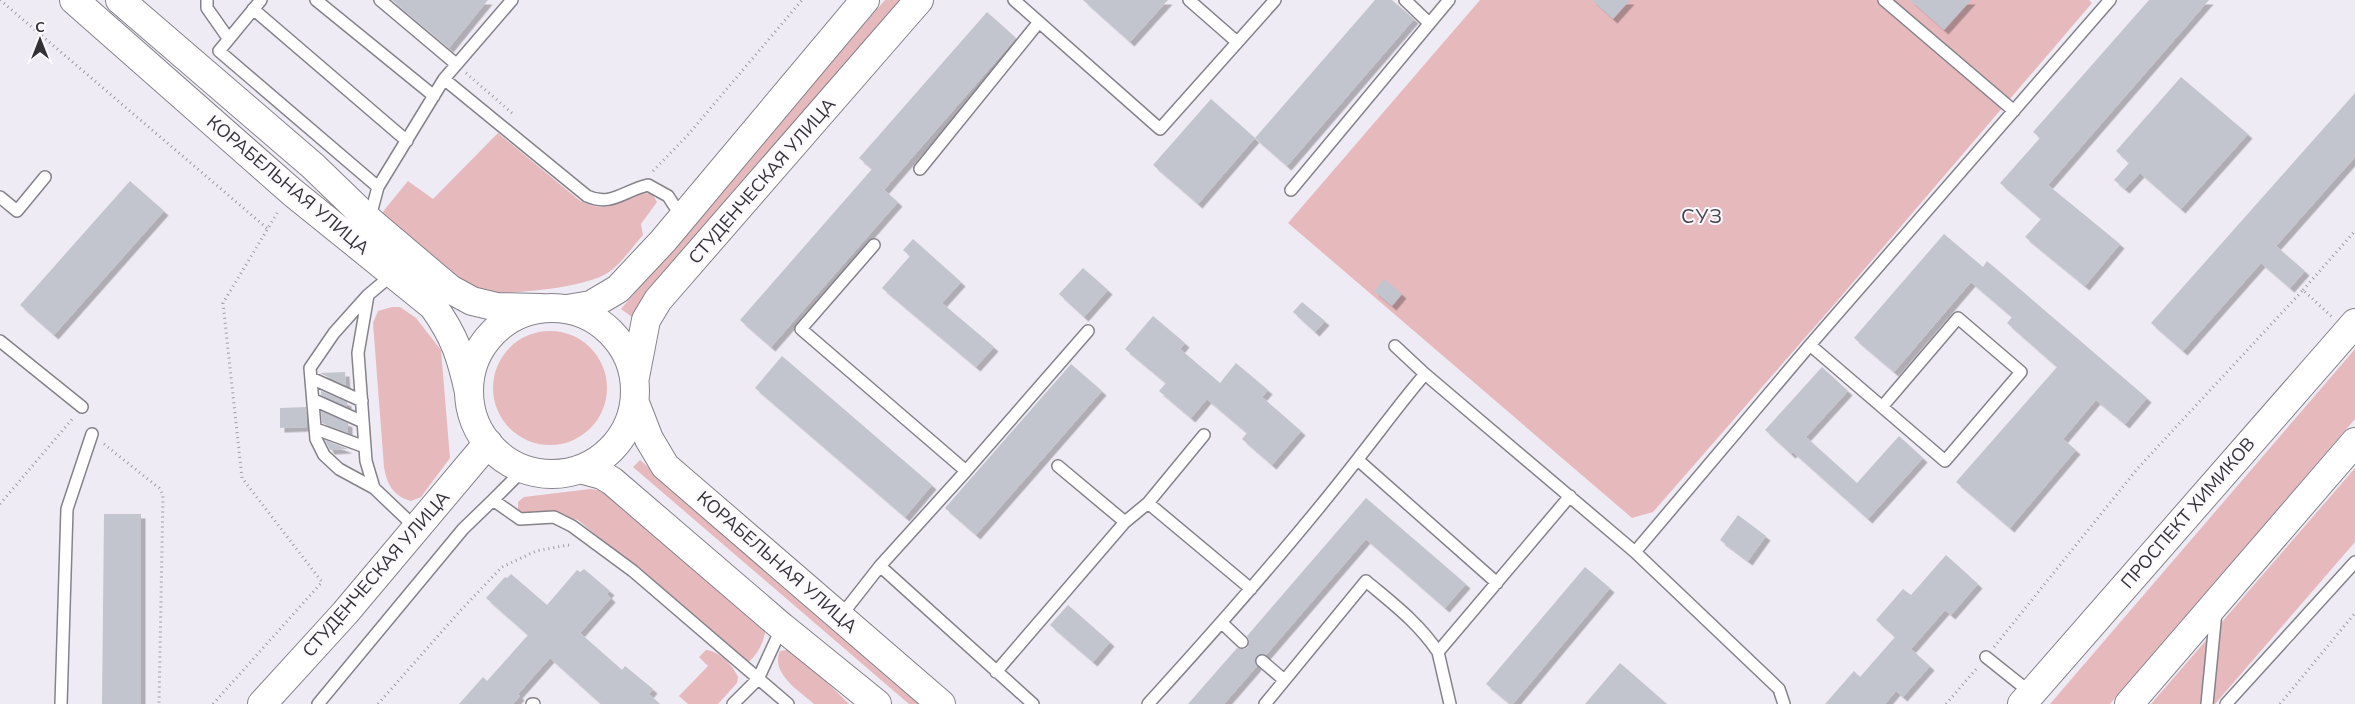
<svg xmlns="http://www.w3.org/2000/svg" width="2355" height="704" font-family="'Nunito Sans',sans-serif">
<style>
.green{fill:#e6b9bd}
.building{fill:#c3c5ce;filter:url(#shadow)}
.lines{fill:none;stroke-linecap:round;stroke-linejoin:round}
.service-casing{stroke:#85828a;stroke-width:14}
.tertiary-casing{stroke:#85828a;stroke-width:30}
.secondary-casing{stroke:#85828a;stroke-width:30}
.primary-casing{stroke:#85828a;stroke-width:30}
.path{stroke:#9f9ca3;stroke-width:3;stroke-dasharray:1 4;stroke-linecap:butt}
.service{stroke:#fff;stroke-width:11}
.tertiary{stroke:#fff;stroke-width:28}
.secondary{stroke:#fff;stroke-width:28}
.primary{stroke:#fff;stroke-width:28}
.labels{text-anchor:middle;stroke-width:4;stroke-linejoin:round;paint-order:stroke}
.street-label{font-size:18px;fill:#333135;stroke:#fcfaff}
.quarter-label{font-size:20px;letter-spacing:1px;fill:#49454d;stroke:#fcfaff}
</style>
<defs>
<filter id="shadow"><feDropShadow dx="4.5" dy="4.5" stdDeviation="0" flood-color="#0004"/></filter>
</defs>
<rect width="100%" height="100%" fill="#efebf4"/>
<path class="green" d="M885,0H904L632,317L621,309Z
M1480,0H2089L2092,3L1838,300L1653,512L1632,518L1288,223Z
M498,133L579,200C615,219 620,193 652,193L657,202L641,224L643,235C632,247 622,263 609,272C582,290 509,293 477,294L381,214L408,181L433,199Z
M392,307H400L416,318L441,350L450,458L421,497L411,501C393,496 387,484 384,467L373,323L378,311Z
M493 388a57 57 0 1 1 114 0a57 57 0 1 1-114 0Z
M2355,349V419L2110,704H2050Z
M640,460L924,704H909L633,467Z
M2355,468V542L2215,704H2151Z
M590,489L609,491L766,629C763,642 760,651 750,661H745L578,520C561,515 530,517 518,510V502L524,497Z
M793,649L849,704H814C799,691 770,673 780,651Z
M706,650C719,651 733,665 738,677L737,683L718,704H688L679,696L708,666L699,657Z"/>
<path class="building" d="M392,0H488L449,48Z
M1083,0H1168L1130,42Z
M1375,0H1392L1414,19L1287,166L1255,138Z
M1592,0H1630L1613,19Z
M1910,0H1971L1944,30Z
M2149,0H2209L2048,185L2120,244L2085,286L2025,237L2041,219L2000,183L2040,138L2033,132Z
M987,12L1016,38L884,190L898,202L771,347L740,320L872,169L859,158Z
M2181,77L2248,134L2181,209L2140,173L2125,189L2114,180L2129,163L2116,151Z
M2355,93V157L2276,246L2305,271L2290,288L2261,263L2183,351L2151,323Z
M1211,99L1255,138L1198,204L1153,165Z
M130,181L164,211L54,335L20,305Z
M1944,234L1983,267L1987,261L2147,398L2125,424L2096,400L2063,439L2076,450L2010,528L1956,482L2057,367L2007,323L2012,317L1971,282L1894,372L1854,338Z
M913,239L961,282L942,303L994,347L976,367L882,288L910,256L903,250Z
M1083,268L1108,290L1084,317L1059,294Z
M1384,279L1402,294L1392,306L1374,291Z
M1302,302L1325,321L1315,332L1293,312Z
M1153,316L1185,343L1180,349L1220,383L1236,363L1268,390L1262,397L1301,431L1272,465L1242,439L1247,433L1207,399L1191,418L1159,391L1166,383L1125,349Z
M782,356L932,485L905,517L755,388Z
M1071,364L1102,391L976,535L945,508Z
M1822,367L1848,391L1806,437L1857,483L1899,436L1923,458L1868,519L1793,452L1791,454L1765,430Z
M345,372L346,386L320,373Z
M321,391L347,402V407L321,395Z
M306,407L307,427L280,428V408Z
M321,411L348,423V433L322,423Z
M325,440L348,449L330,450Z
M1366,498L1466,584L1445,608L1366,539L1266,655L1257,656L1255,660L1257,666L1224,704H1188L1237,648L1244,649L1248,647L1249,640L1247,636Z
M104,514H141V704H102Z
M1738,515L1766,536L1748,561L1720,540Z
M1946,555L1978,584L1951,615L1945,610L1911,649L1930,666L1903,697L1896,691L1885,704H1825L1854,671L1860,677L1895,637L1876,620L1903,589L1911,595Z
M1585,567L1610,588L1513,704H1510L1486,684Z
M584,569L610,591L607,594L611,598L580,633L622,670L625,666L653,689L649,694L660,704H601L550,658L518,694L520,696L513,704H459L483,677L487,681L528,635L486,598L505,577L507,578L511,574L547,605L577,570L580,572Z
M1068,605L1110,642L1093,662L1050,625Z
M1620,663L1667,704H1585Z"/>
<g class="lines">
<g class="service-casing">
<path id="service" d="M207,0V8L228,38
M261,0L219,51L378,187L444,79L512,0
M316,0L434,96
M380,0L456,64
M1014,0L1160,129L1275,0
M1189,0L1237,42
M1405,0L1428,22
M1884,0L2014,111
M253,9L407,141
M444,79L587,196C611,207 623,191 648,185L668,196L677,210L674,220
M920,169L1039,22
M1291,190L1449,0
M0,197L17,211L45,177
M372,219L371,213L378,187
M368,295L358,353L366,461L374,488L416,528
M0,341L82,407
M1810,345L1945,461L2021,372L1958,318L1882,407
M1395,346L1425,374L1635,552L1779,689L1784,704
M311,378L362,401
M314,400L363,422
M316,429L365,447
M1358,460L1497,583
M1058,466L1125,522L1148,503L1204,435
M524,469L493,500L520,519L554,517L572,526L633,571L788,704
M966,471L1088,331
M374,488L339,469L324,455L316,439L310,368L334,333L368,295L393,274
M1148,503L1251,589
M1635,552L1810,345L2110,0
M880,566L1033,704
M840,617L880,566L966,471L801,329L874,245
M1222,623L1242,642
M1438,652L1450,704
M1986,657L2031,693
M1262,661L1283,679
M996,672L1125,522
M61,704L67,509L92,434
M318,704L463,529L493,500
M532,704H534
M733,704L758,679L782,627
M1148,704C1220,625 1291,545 1357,460C1380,431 1401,402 1425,374
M1265,704L1366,581C1392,603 1419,623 1438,652L1570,496
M2207,704L2216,611
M2226,704L2355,562"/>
</g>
<g class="tertiary-casing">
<path id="tertiary" d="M74,0L292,192L433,306C455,337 461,356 469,392
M120,0L313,166L372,223L450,289L472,301L497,307L540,308
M262,704L345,613L488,443"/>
</g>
<g class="secondary-casing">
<path id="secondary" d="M469 391a83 83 0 1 1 166 0a83 83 0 1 1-166 0Z
M567,309L591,305L618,289L663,241L865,0
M635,377L646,320L658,300L919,0
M635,403L649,439L665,466L941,704
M580,469L602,475L612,481L782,627L877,704"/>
</g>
<g class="primary-casing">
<path id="primary" d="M2022,704L2355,323
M2129,704L2355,442"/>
</g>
<path class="path" d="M0,0L268,229
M466,73L512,113
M653,171L687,136L802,0
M2303,290L2355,231
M104,444L159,488L163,495L159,704
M0,504L74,417
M1994,647L2138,468L2303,290L2332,317
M213,704L322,582L242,478L223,303L279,210
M378,704L460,611L502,567L536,551L568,545L572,546
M1946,704L1978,667
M2280,704L2355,613"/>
<use href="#service" class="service"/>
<use href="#tertiary" class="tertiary"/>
<use href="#secondary" class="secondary"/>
<use href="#primary" class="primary"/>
</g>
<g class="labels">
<g class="street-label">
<text transform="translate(762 181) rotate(-49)" y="6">СТУДЕНЧЕСКАЯ УЛИЦА</text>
<text transform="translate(288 185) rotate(40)" y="6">КОРАБЕЛЬНАЯ УЛИЦА</text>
<text transform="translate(2188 513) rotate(-49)" y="6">ПРОСПЕКТ ХИМИКОВ</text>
<text transform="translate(777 562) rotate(41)" y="6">КОРАБЕЛЬНАЯ УЛИЦА</text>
<text transform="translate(376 574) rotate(-49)" y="6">СТУДЕНЧЕСКАЯ УЛИЦА</text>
</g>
<g class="quarter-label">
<text x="1702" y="223">СУЗ</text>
</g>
</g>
<g transform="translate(40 40)" stroke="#fcfaff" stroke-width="4" paint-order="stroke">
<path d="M0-4L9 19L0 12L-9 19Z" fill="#333135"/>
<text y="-8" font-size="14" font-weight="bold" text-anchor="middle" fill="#333135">С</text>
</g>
</svg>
